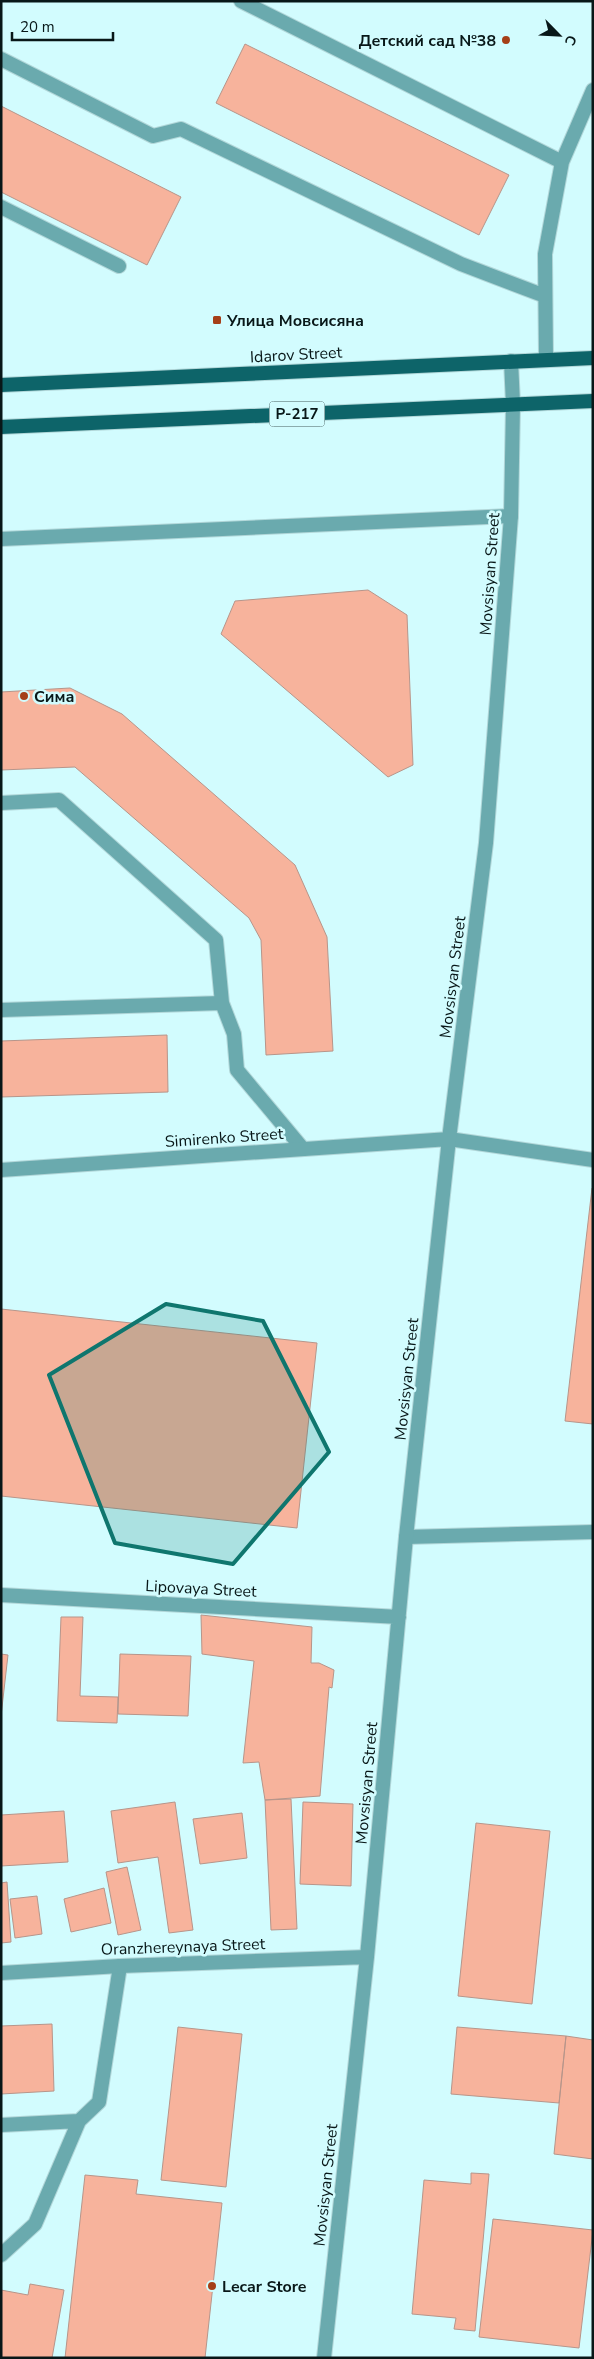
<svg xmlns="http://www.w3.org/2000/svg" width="594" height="2359" font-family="'Nunito Sans',sans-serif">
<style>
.building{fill:#f7b39c;stroke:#b7958a}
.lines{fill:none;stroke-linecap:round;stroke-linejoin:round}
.service-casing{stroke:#b2d7d9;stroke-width:16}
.minor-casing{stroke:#b2d7d9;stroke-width:16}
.primary-casing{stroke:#b2d7d9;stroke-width:16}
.service{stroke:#6aaaae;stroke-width:14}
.minor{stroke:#6aaaae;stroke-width:14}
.primary{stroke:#0d6469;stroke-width:14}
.marked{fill:#0f766e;fill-opacity:0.2;stroke:#0f766e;stroke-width:4;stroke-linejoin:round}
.poi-dot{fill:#a53f18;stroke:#d2fcfe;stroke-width:2}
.labels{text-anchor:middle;stroke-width:5;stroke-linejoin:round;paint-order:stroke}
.shield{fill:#d2fcfe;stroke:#455c5d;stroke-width:1}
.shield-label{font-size:15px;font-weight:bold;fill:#081718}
.poi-label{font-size:16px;font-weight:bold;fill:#081718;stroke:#d2fcfe;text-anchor:start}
.street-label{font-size:16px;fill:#081718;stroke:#d2fcfe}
</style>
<rect width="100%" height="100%" fill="#d2fcfe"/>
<path class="building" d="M245,44L509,175L479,235L216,103Z
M1,106L181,197L147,265L1,192Z
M368,590L407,615L413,765L388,777L221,634L235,601Z
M70,688L122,714L295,865L327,937L333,1051L266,1055L261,940L249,918L75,767L1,770V692Z
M167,1035L168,1092L1,1097V1041Z
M592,1188H593V1424L565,1421Z
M1,1309L317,1343L297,1528L1,1496Z
M201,1615L312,1627L311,1663H319L334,1670L332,1688L329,1687L320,1796L265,1800L259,1762L243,1763L254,1661L202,1654Z
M61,1617H83L80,1696L118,1697L117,1723L57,1721Z
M1,1654L8,1655L1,1716Z
M120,1654L191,1656L188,1716L118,1714Z
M291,1799L297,1929L271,1930L265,1800Z
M175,1802L193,1930L169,1933L158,1857L118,1863L111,1811Z
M303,1802L353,1804L351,1886L300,1884Z
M64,1811L68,1862L1,1866V1815Z
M242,1813L247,1858L200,1864L193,1819Z
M476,1823L550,1831L532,2004L458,1996Z
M127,1867L141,1930L118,1935L106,1872Z
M7,1882L11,1942L1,1943V1883Z
M104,1888L111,1923L71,1932L64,1899Z
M37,1896L42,1934L15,1938L10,1899Z
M52,2024L54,2091L1,2094V2026Z
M178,2027L242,2034L226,2187L161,2180Z
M457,2027L566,2036L559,2103L451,2094Z
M566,2036L593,2040V2159L554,2154Z
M471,2173L489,2174L475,2331L454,2329L456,2318L412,2314L424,2180L471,2184Z
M85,2175L138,2180L136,2194L222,2203L205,2358H65Z
M493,2219L593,2230L579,2348L479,2337Z
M30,2284L64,2290L52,2358H1V2290L28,2295Z"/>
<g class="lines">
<g class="service-casing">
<path id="service" d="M241,1L562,162
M1,59L153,136L181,129L461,264L545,296
M1,207L119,266
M546,359L545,254L562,162L593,90
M1,539L511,516
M1,803L59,800L216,940L222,1003
M1,1010L222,1003L234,1034L237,1070L303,1149
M449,1139L593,1160
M406,1537L593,1532
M1,2125L79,2121L99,2102L120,1966
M1,2255L35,2224L79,2121"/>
</g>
<g class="minor-casing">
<path id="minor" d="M1,1170L449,1139
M1,1595L399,1617
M1,1973L120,1966L367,1957
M324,2358L367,1957L406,1537L449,1139L486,843L511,516L513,404L511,361"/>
</g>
<g class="primary-casing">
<path id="primary" d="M1,385L593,358
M1,427L593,401"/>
</g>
<use href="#service" class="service"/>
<use href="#minor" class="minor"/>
<use href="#primary" class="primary"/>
</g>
<path class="marked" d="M166,1304L263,1321L329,1452L233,1564L115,1543L49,1375Z"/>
<g class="poi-dot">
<circle cx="506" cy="40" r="5"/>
<rect x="212" y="315" width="10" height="10" rx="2.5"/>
<circle cx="24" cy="696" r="5"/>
<circle cx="212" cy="2286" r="5"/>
</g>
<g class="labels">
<rect class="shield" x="269.5" y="401.5" width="55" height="25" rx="4"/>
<g class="shield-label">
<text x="297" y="419">Р-217</text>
</g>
<g class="poi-label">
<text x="496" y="46" text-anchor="end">Детский сад №38</text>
<text x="227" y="326">Улица Мовсисяна</text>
<text x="34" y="702">Сима</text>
<text x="222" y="2292">Lecar Store</text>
</g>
<g class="street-label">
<text transform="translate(296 354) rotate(-3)" y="6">Idarov Street</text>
<text transform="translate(489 574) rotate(-86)" y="6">Movsisyan Street</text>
<text transform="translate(452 977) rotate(-83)" y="6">Movsisyan Street</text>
<text transform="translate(224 1137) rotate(-4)" y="6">Simirenko Street</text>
<text transform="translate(406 1379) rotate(-84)" y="6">Movsisyan Street</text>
<text transform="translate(201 1588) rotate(3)" y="6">Lipovaya Street</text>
<text transform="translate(366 1783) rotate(-85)" y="6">Movsisyan Street</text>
<text transform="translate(183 1946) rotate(-2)" y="6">Oranzhereynaya Street</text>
<text transform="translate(325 2185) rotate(-84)" y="6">Movsisyan Street</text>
</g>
</g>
<rect width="594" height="2359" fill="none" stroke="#081718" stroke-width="5"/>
<g transform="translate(559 35) rotate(114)" stroke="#d2fcfe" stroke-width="4" paint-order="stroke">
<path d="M0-4L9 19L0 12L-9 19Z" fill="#081718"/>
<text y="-8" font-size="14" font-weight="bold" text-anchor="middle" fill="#081718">С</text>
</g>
<path d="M12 32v8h101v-8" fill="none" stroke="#081718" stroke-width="2.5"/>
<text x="20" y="32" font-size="15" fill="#081718" stroke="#d2fcfe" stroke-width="4" paint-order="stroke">20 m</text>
</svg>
